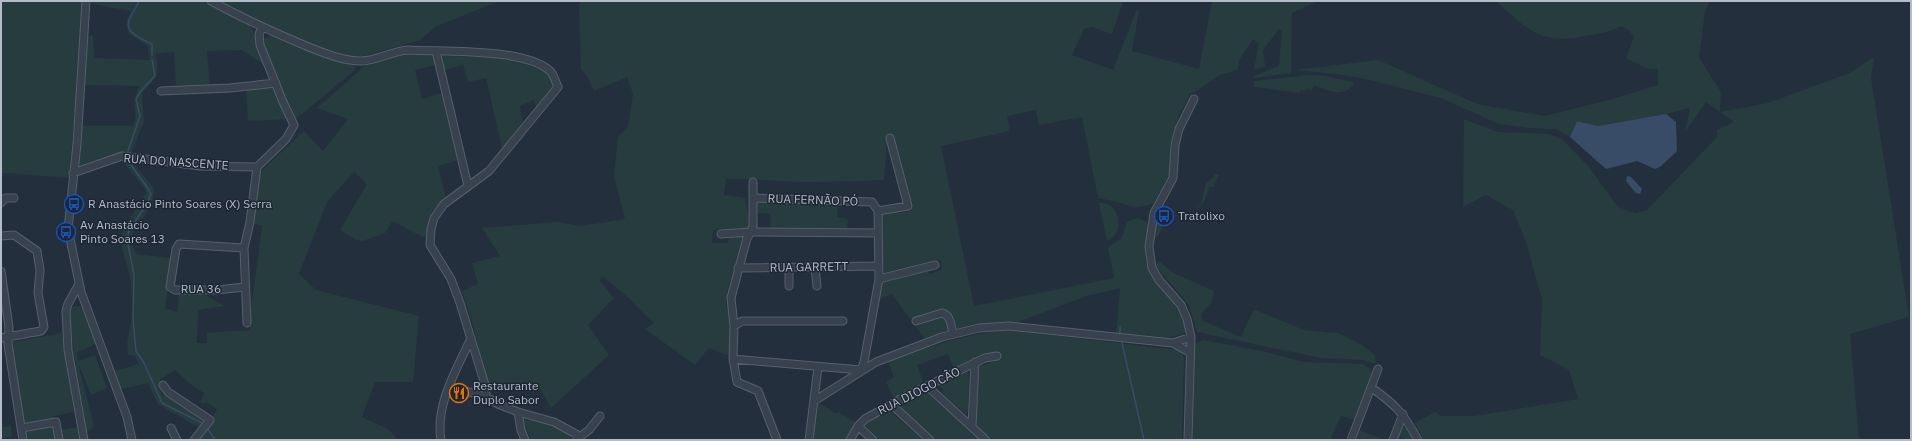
<svg xmlns="http://www.w3.org/2000/svg" width="1912" height="441" font-family="'IBM Plex Sans',sans-serif">
<style>
.green{fill:#263c3f}
.water{fill:#394c67}
.lines{fill:none;stroke-linecap:round;stroke-linejoin:round}
.stream{stroke:#394c67;stroke-width:1.5}
.minor-casing{stroke:#565f6c;stroke-width:9}
.minor{stroke:#38414e;stroke-width:7}
.labels{text-anchor:middle;stroke-width:3;stroke-linejoin:round;paint-order:stroke}
.street-label{font-size:12px;fill:#b4bcc9;stroke:#1d2633}
.poi-label{font-size:12px;fill:#b4bcc9;stroke:#1d2633;text-anchor:start}
</style>
<rect width="100%" height="100%" fill="#242f3e"/>
<path class="green" d="M1,1H82V31L69,178L3,173L1,184Z
M92,1H202L250,24L267,67L242,50L207,51L210,85L176,87L174,52L155,54C161,74 155,79 142,93L144,121L131,154L122,152L81,168L78,165L82,126H133C140,108 128,106 140,86L85,85L88,36L93,35L94,58L150,60L148,46L128,33L126,22L131,11L92,4Z
M216,1H499L435,27L420,40L356,58L289,37Z
M581,1H1123L1112,34L1092,27L1084,29L1072,55L1113,70L1136,11H1139L1132,51L1199,69L1212,1H1318L1292,13L1291,73L1254,78V76L1279,66L1282,31L1279,29L1263,50L1265,67L1254,69L1259,43L1253,39L1239,60L1238,70L1220,75L1190,95L1179,115L1170,145L1169,175L1154,203C1135,210 1135,207 1117,202C1111,200 1105,200 1098,198L1082,117L1039,125L1036,110L1007,116L1010,131L941,146L974,306L1114,278L1108,247L1121,239L1127,222L1138,218L1147,222L1148,226C1146,241 1143,255 1148,269C1154,287 1194,313 1184,334L1164,338L1116,334L1120,288L1086,296L1018,322L959,329L957,328L953,315L944,309L910,319L892,294L879,300L882,283L927,271L930,274L942,270L941,260L886,274L884,273L881,217L883,215L909,211L913,207L892,134L887,140L884,180C858,181 832,182 807,182C780,182 753,178 726,179L724,195L745,198L749,224L747,228L713,230L712,243H727L730,237L742,238L743,242L728,288L726,304L731,325V353L726,355L709,348L695,365L645,329L654,323L630,299L602,276L599,280L614,298L588,325L609,355L551,408L541,390L487,384L472,321L462,291L478,284L472,263L500,256L482,228L558,222L581,226L625,219L614,176L618,137L628,127L633,94L627,77L594,91L586,74L581,70L579,4Z
M1496,1H1710L1705,11L1699,58L1721,92L1720,112L1768,103L1850,73L1874,57L1871,78L1909,317L1850,334L1859,440H1424L1415,423L1435,412L1442,416H1474L1578,399L1569,370L1540,355L1542,300L1526,242L1513,210L1486,195L1463,207L1464,119L1498,132L1548,134L1562,139L1589,167L1618,207L1635,213L1647,210L1717,137V130L1734,122L1706,102L1685,132L1690,108L1666,114L1598,126L1577,121L1570,137L1556,129L1528,128L1499,124L1441,98L1366,79L1335,74L1295,70L1378,60L1477,104L1545,116L1609,100L1658,85V69L1646,68L1626,58L1634,37L1629,30L1621,26C1610,32 1598,34 1586,36C1540,45 1528,30 1496,1Z
M271,35L352,64L356,67L353,72L296,119L293,117L263,42L264,39Z
M410,54L433,55L435,65L415,70L422,99L442,93L459,160L438,166L446,198L432,212L425,238L392,221L385,233L363,241L356,240L340,230L367,184L354,172L327,202L299,274L316,290L419,316L413,382H375L362,417L388,429L398,440H198L209,426L217,409L206,402L204,404L200,402L204,393L189,383L175,370L160,379L162,396L166,394L205,422L200,428L158,404L148,383L121,389L115,371L139,364L135,356L128,355C126,336 129,335 132,318C134,306 131,290 130,278C128,261 117,247 123,229L146,193L145,189L121,159L130,160L153,187C157,202 139,223 131,236V241L136,254L172,258L165,308L177,312L179,294H203L225,306L198,310L197,343H207V333L250,330L251,309L262,226L252,223L257,179L260,172L304,131L323,151L348,119L317,108L369,62Z
M441,56L499,57L515,61L544,70L553,82L554,87L537,109L534,100L520,106L523,126L502,148L486,78L468,82L463,65L445,70Z
M1310,75L1324,76L1352,82L1354,84C1344,98 1327,91 1314,85L1312,90L1306,89L1305,91L1301,90L1300,93L1254,87V81Z
M272,86L274,87L281,107L288,119L248,121L246,88Z
M1215,174L1219,175L1213,187H1209L1204,202L1198,208L1193,203L1198,207C1204,201 1203,191 1206,183L1210,181L1209,179L1213,178Z
M758,202L838,205L837,217L848,219L847,229H771L770,214L758,213Z
M1099,203C1120,200 1126,234 1107,241Z
M1163,208L1169,210L1159,235L1155,238L1157,220Z
M1159,261L1172,272L1214,291L1212,302L1201,314L1203,321L1241,337L1253,311L1256,310L1304,330L1338,333L1362,345L1375,355L1376,364L1363,360L1321,358L1197,332L1189,305L1158,269L1156,266Z
M73,306H80L83,308L97,343L76,353L78,361L95,355L107,388L91,395L78,363L94,426L87,433L74,354L69,314Z
M943,317L945,319L948,332L925,339L916,327Z
M1007,330L1177,350L1183,354L1184,360L1182,440H992L989,435H986L976,426L980,366L1001,359L996,352L981,356L954,368L948,354L917,365L924,383L893,398L886,382L894,377L888,362C930,346 962,335 1007,330Z
M62,333L74,412L53,416L56,431L77,427L79,440H26L12,342Z
M1203,340L1266,352L1303,362L1361,364L1371,369L1372,375L1355,420L1341,416L1330,440H1193L1195,344Z
M967,372L969,374L968,411L966,414L942,393L943,390L939,386Z
M926,392L981,440H936L900,407L899,404Z
M818,403H820L836,414L838,412L856,422L846,440H812Z
M889,410L923,440H880L866,426V424Z
M523,419C543,422 559,425 574,440H531Z
M11,426L12,437L1,438V427Z
M1402,427L1406,428L1413,440H1407L1397,436Z
M1360,430L1384,440H1356Z"/>
<path class="water" d="M1666,114L1676,122L1677,151L1660,167L1655,169L1637,161L1606,169L1570,137L1577,121L1598,126Z
M1627,176L1631,177L1642,189L1640,194L1636,193L1626,181Z"/>
<g class="lines">
<path class="stream" d="M139,1C137,7 133,12 130,18C122,32 142,39 152,44V55
M127,154L140,116L136,99L140,92L155,76L152,60
M127,160L147,187L151,194L148,202L129,231L127,239L134,275L133,318L136,351L144,363L162,403L204,424
M1120,327V334
M1122,343L1144,440
M208,429L215,440"/>
<g class="minor-casing">
<path id="minor" d="M86,1L77,144L68,229L81,292L127,417L132,440
M211,1C244,19 277,34 311,48C327,54 344,61 361,61C376,61 392,51 408,50C444,52 522,48 549,70C554,74 555,81 558,87L489,171L444,204L434,218L431,229L430,245L451,279L460,303L486,388V397
M436,51L468,186
M161,91L230,88L276,83
M73,173L122,156L200,166L257,167
M753,182V226L751,232L747,238L731,298L734,326L733,359L737,382L758,391L777,440
M753,198L872,202L878,211L879,279L864,362L861,370
M1,203L5,198H14
M878,211L908,206L890,138
M721,234L751,232L878,233
M1,236L14,235L37,251L40,270L38,293L44,327L41,331L1,338
M244,248L179,244L176,249L170,287L175,290H217L245,287
M738,268L879,266
M815,268L817,286
M1,271L9,327L8,344L23,440
M879,279L935,265
M79,284L68,304L66,311L68,350L84,440
M789,286V268
M916,321L942,313C951,315 951,326 953,334
M247,323L244,248L250,222L257,167L286,139L294,125L283,102L260,45L259,34L262,28
M734,326L742,321H843
M1173,343L1191,337
M733,359L861,370
M163,385L168,392L210,420L194,440
M449,386L486,397L498,404L518,412L554,422L576,434L578,440
M927,386L986,440
M1372,388C1397,406 1403,413 1418,440
M814,401L876,362L942,337L979,328L1009,326L1173,343L1189,352
M891,404L930,440
M518,412L521,430L525,440
M858,426L873,440
M972,427L975,362
M21,428L56,422L59,440
M171,428L177,440
M577,439L589,430L600,416
M441,440C435,404 457,369 471,338
M809,440L818,367
M850,440L858,426L865,419L904,397L985,358L997,356
M1188,440L1191,337L1187,319L1181,305L1159,280L1152,268L1149,247L1154,213L1173,178L1175,145L1179,129L1194,99
M1351,440L1378,369
M1393,440L1403,414"/>
</g>
<use href="#minor" class="minor"/>
</g>
<defs>
<g id="bus-ring" transform="scale(1)"><circle r="9.5" fill="#1d2633" stroke="#1a4fb4" stroke-width="1.5"/><path d="M-5-6H5V4H4V6H2V4H-2V6H-4V4H-5ZM-3.5-4V0h7V-4ZM-3.5 1.2v1.5H-2V1.2ZM2 1.2v1.5H3.5V1.2Z" fill="#1a4fb4"/></g>
<g id="restaurant-ring" transform="scale(1)"><circle r="9.5" fill="#1d2633" stroke="#e8710a" stroke-width="1.5"/><path d="M-5-6h1v4h1v-4h1v4h1v-4h1v5L-1.5 .5V6h-2V.5L-5-1ZM5-6V6H3V1.5H1.5Q1.5-4 5-6Z" fill="#e8710a"/></g>
</defs>
<g fill-rule="evenodd">
<use href="#bus-ring" x="74" y="204"/>
<use href="#bus-ring" x="1164" y="216"/>
<use href="#bus-ring" x="66" y="232"/>
<use href="#restaurant-ring" x="459" y="393"/>
</g>
<g class="labels">
<g class="street-label">
<text transform="translate(176 162) rotate(4)" y="4">RUA DO NASCENTE</text>
<text transform="translate(813 200) rotate(2)" y="4">RUA FERNÃO PÓ</text>
<text transform="translate(809 267) rotate(-1)" y="4">RUA GARRETT</text>
<text x="201" y="293">RUA 36</text>
<text transform="translate(919 391) rotate(-27)" y="4">RUA DIOGO CÃO</text>
</g>
<g class="poi-label">
<text x="88" y="208">R Anastácio Pinto Soares (X) Serra</text>
<text x="1178" y="220">Tratolixo</text>
<text x="80" y="229">Av Anastácio<tspan x="80" dy="14">Pinto Soares 13</tspan></text>
<text x="473" y="390">Restaurante<tspan x="473" dy="14">Duplo Sabor</tspan></text>
</g>
</g>
<rect width="1912" height="441" fill="none" stroke="#b4bcc9" stroke-width="4"/>
</svg>
